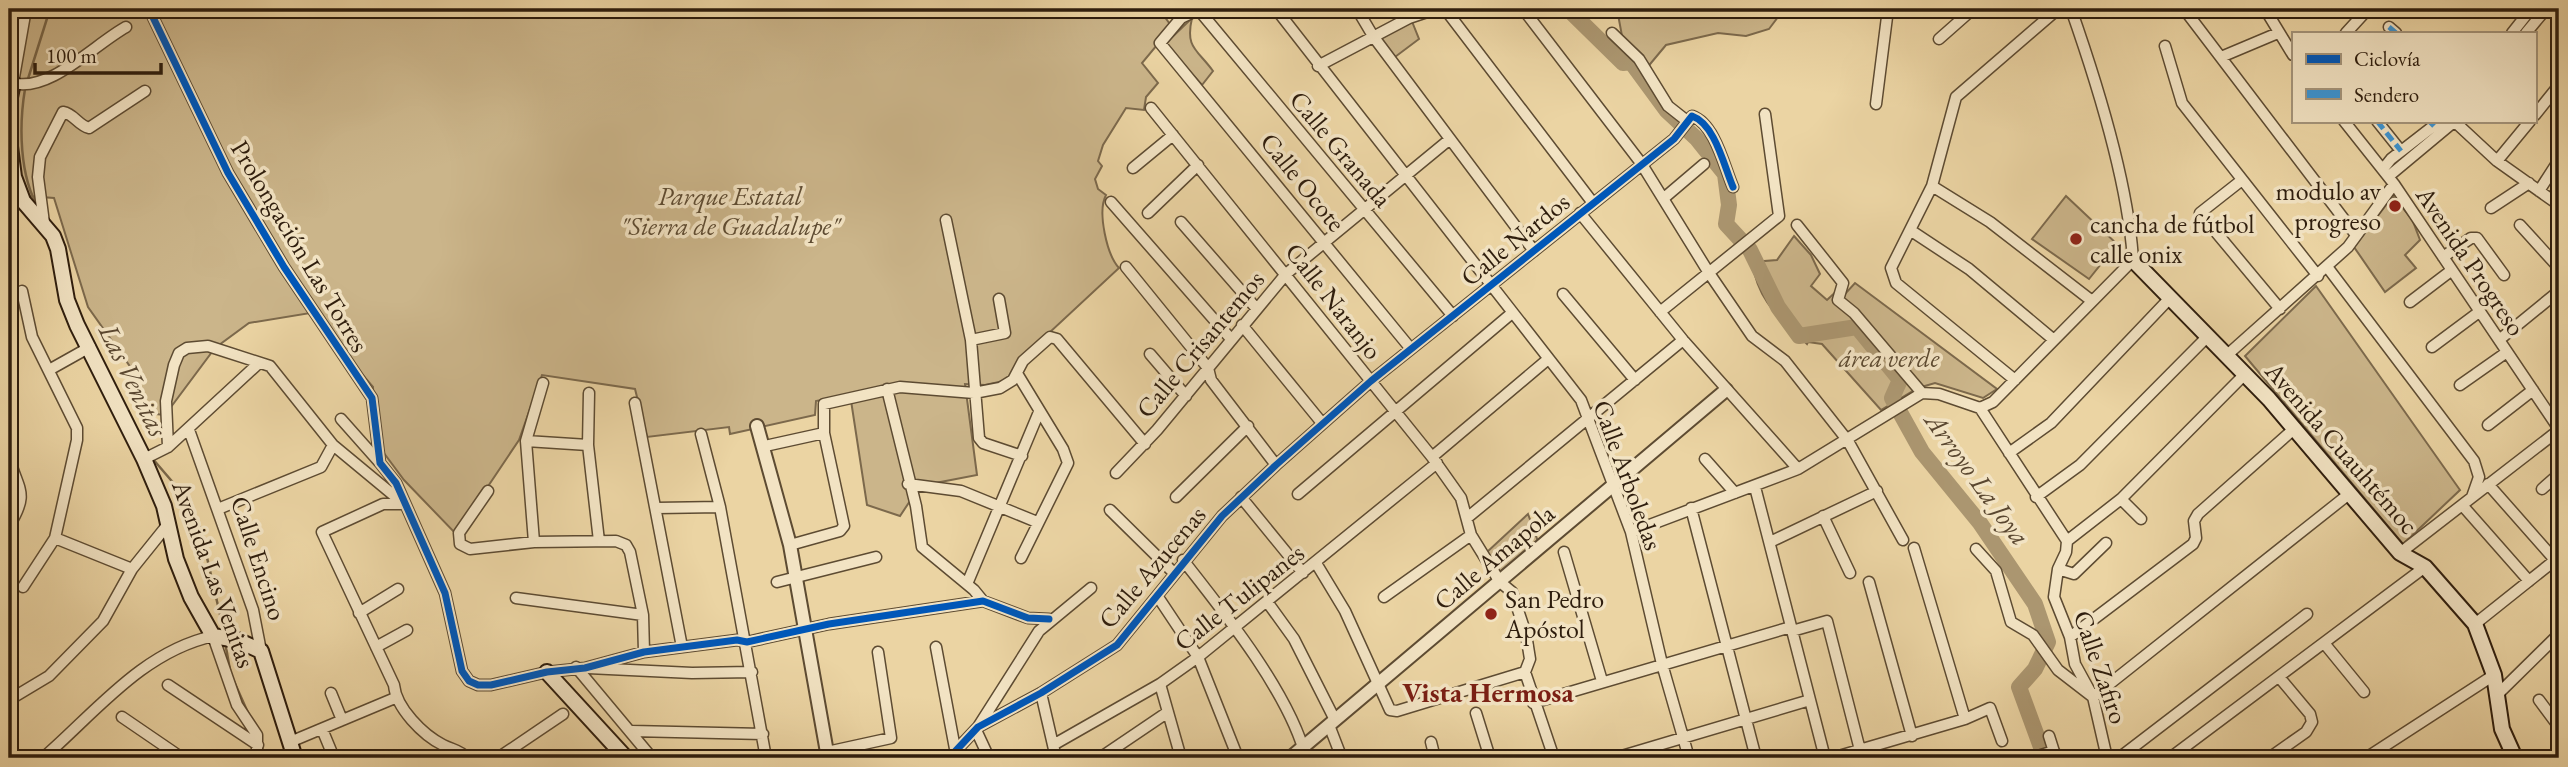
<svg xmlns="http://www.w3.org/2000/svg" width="2568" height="767" font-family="'EB Garamond',serif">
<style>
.green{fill:#cbb58a;stroke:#7c694c;stroke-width:2}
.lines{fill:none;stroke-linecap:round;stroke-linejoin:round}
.stream{stroke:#796648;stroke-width:2.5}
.river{stroke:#ab9670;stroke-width:16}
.minor-casing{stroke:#5d4b32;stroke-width:13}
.tertiary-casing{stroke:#5d4b32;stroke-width:16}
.secondary-casing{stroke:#2e1d0d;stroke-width:18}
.minor{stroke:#f2e3c3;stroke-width:10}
.tertiary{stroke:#f2e3c3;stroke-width:12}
.secondary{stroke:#f2e3c3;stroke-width:14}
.quiet{stroke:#3c94d2;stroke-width:5;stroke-dasharray:10 5;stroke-linecap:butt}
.cycleway-casing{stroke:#f2e3c3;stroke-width:11}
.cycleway{stroke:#0057b8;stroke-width:7}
.poi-dot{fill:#8f2418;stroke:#f2e3c3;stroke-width:2.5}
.labels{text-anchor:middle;stroke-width:7;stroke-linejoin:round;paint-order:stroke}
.street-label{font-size:26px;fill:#2e1d0d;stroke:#f2e3c3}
.poi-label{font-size:26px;fill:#2e1d0d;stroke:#f2e3c3;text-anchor:start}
.park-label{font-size:26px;font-style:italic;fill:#5d4b32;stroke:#f2e3c3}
.water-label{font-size:28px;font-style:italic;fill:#5a4730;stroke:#f2e3c3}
.neighbourhood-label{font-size:28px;font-weight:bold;fill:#7a1f14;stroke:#f2e3c3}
</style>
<rect width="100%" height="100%" fill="#ebd4a3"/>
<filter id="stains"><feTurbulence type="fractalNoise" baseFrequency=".00286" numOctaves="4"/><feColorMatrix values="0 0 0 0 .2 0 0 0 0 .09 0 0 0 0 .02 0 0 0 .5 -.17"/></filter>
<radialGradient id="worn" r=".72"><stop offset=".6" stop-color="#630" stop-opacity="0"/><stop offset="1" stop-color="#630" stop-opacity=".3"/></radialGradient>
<path class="green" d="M9,9H1159L1172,27L1142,63L1158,83L1146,97L1144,110L1126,108L1103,145L1098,161L1102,166L1095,179L1098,189L1106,195C1097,212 1107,255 1119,268L1021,359L1013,379L985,385L965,384L977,475L920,486L900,516L867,505L850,394L816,401L815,415L730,434L729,427L647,437L635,389L542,375L519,440L456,534L404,480L375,441L373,387L310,313L249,323L215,348L165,415L145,413L136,375L88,307L54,198L27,196L9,201Z
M1617,9H1784L1769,29L1746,36L1718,33L1666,45L1641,75L1627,63Z
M1192,18C1185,48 1197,49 1213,71L1202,85L1165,44Z
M1411,19L1419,39L1395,57L1378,37Z
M2066,196L2117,244L2089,279L2032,239Z
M2393,196L2412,219L2420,240L2405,255L2416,268L2385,292L2354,247Z
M1794,236L1811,255L1820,274L1811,286L1827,300L1840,288L1845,294L1855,283L1997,389L1983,398L1935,383L1918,388L1881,410L1822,344L1808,342L1807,344C1779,316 1759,304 1752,262L1777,260Z
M2316,286L2460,490L2403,544L2245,356Z
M1528,514L1540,547L1497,583L1487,552Z"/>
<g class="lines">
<path class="stream" d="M27,82L50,9
M25,89C19,125 19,176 39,209
M152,458L182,493L200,527L224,632
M225,642L230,670
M232,677L249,715
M262,743L263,758"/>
<path class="river" d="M1564,9L1571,12L1623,63L1631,62L1667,111L1697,139L1725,174L1729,205L1726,224L1750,250L1778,307L1799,336L1857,327L1900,380L1892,398L1922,452L1980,523L2035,604L2048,642L2035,669L2019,687L2045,758"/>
<g class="minor-casing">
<path id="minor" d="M26,9L13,83C49,93 95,44 126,27
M149,9L228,173L284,267L372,398L380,463L396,483L445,593L462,671L469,681L478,685H491L547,672L585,668L644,652L737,640L747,642L829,624L983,601L1028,618L1049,619
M1198,9L1453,316
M1200,9L1181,18L1160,43L1411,349
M1276,9L1581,400L1631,532L1662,664L1689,758
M1357,9L1373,36L1534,251
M1403,9L1409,18
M1445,9L1593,203
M1523,9L1641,163L1709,273L1752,336L1785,361L1848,441L1903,540
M2184,9L2356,235
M2265,9L2293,55
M2389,27L2396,33
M1612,33L1639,59L1668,106L1687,121
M2346,33L2368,9
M2512,33L2531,9
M2526,33L2546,9
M1939,39L1973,9
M2165,46L2182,103L2318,276
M2221,57L2278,33
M1318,66L1409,18L1436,9
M1876,104L1888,9
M1151,108L1432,457L1461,498L1471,535L1500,582L1512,592L1526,634L1530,659L1525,672L1554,758
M2535,115L2559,85
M2344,121L2394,184L2559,429
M2377,121L2401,151
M2454,121L2497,161L2559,205
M2497,161L2530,121
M1133,168L1173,135
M2383,169L2391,159L2440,121
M2389,176L2455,121
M2242,180L2200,213L2280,309
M1932,186L1990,222L2092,301
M2539,191L2559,160
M1664,198L1704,164
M1111,202L1231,339
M2491,208L2529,183
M1148,213L1198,165
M1580,213L1683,340L1798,469
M946,220L971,340L979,438L983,443L1022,456
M1181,222L1256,308
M44,223L38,177L40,157L63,112C74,114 78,125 89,128L145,91
M1797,225L1843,283L1838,300L1854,313L1922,393
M2520,225L2559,268
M1910,230L1969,269L2054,340
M2443,257L2471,238H2477L2504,275
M1126,267L1208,368L1211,380L1276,465
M2328,268L2474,461L2479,477L2472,497
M22,291L32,337L77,428V440L55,538L23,587
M1563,294L1635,380
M2410,302L2452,270
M1660,312L1779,216L1765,114
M1242,325L1322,423
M971,340L1005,333L999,299
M2499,340L2559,291
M2432,347L2479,312
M1150,354L1186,396
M2226,356L2348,247L2394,184
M49,370L90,347
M1018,375L1063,449L1068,463L1021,558
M2015,380L1896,283L1891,268L1932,186L1956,97L2058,9
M2460,385L2507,352
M887,389L916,506L922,547L974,590L983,601
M589,393L588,445L599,541
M635,403L682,647
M1980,408L2067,541L2066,552L2058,569L2054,597L2070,637L2075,664L2093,697L2107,758
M341,419L380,463
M2488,425L2533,390
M189,430L253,610L261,651
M701,434L720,507L766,758
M526,441L588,445
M765,446L824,433
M168,447L166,401L174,365L179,353L187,348L208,346L270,366L333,445L403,503
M2009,453L2051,423L2170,298
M9,457C18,491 30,492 9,526
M1432,457L1547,360
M144,459L168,447L259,363
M1705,459L1735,493
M1116,473L1157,430L1286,274L1450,139
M908,484L961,491L1037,522
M2488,484L2555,560
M1755,487L1825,758
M2542,489L2559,474
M488,491L459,533L460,544L470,549L534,542L616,541L626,545L630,552L643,615L644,652
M1298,494L1512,313
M1176,497L1248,426
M1241,497L1303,573
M2036,497L2080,465L2208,336
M2121,499L2141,519
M405,504H383L322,532L394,685C396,708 423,735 443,745C453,750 460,750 467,758
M2462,505L2529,581
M657,508L720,507
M1691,508L1756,758
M218,509L321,467L333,445
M1110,510L1174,573
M1823,516L1850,573
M1467,518L1683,340
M1631,532L1798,469L1922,393L1939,394L1980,408L1993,402L2133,260C2128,181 2097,83 2071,9
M55,538L132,569
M2067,541L2121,499L2245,374
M534,542L526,441L543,383
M1770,542L1877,491
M790,545L840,531L844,526L824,433V404L900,387L974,393L1000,388L1013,380L1023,361L1050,337L1057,339L1145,444
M1914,548L1965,719
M1976,549L1996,571L2011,622L2033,635L2058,670L2093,697L2349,494
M1564,552L1602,681
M2400,553L2559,430
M1183,560C1224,612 1290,694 1306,758
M1316,563L1345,611L1390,710L1397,711L1525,672
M2058,569L2074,574L2106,543
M777,582L876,557
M1869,582L1912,736
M967,584L1039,412
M1158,597L1198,657L1238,758
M1384,597L1471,535
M516,598L643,615
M1268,603L1294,639L1335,720
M359,613L398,589
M2475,624L2559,557
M1792,631L1827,621L1860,750
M2070,637L2193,544L2196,538L2194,521L2198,514L2295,428
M2324,643L2364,692
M376,647L407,630
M936,647L956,754
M576,667L652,758
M588,668L692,673L752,672
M1160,684L1181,758
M168,685L258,745
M331,693L342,720
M1041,693L1056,758
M2498,694L2559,634
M9,700L49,676L103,621L132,569L169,523
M2539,700L2559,727
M1533,703L1791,627
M1476,713L1490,758
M122,717L182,758
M1329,725L1341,756
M978,727L1039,631L1091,588
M322,729L334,758
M976,730L989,758
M632,731L763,734
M2049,736L2056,758
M290,742L395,698
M1431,742L1435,758
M1053,745L1160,684L1198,657L1437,463
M827,752L891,738L878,652
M43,758C96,712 142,652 213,636L237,705L257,735V758
M498,758L563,714
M949,758L978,727L1041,693L1117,645L1222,516L1276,465L1371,381L1674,139L1692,116C1715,124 1724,166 1733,187
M1100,758L1168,712
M1615,758L1810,700
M1832,758L1965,719L1990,708L2002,741
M2031,758L2054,751
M2119,758L2307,614
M2170,758L2425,567
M2269,758L2306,732L2312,722L2310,714L2279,677
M2366,758L2494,675"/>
</g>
<g class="tertiary-casing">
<path id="tertiary" d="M757,426L790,545L828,758
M1290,758L1726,390"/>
</g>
<g class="secondary-casing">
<path id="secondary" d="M9,102L13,83
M9,139L14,177L23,201L53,236L58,249L67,300L77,325L144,459L164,506L176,559L191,597L213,636L237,640L261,651L295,758
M2133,260L2269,399L2400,553L2425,567L2475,624L2494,675L2502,729L2515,758
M547,672L626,758"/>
</g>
<use href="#minor" class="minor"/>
<use href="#tertiary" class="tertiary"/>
<use href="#secondary" class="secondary"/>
<path class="quiet" d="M2520,9L2527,15
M2389,27L2396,33
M2377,121L2401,151
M2429,121L2434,126"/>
<g class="cycleway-casing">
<path id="cycleway" d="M149,9L228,173L284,267L372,398L380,463L396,483L445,593L462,671L469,681L478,685H491L547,672L585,668L644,652L737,640L747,642L829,624L983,601L1028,618L1049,619
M949,758L978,727L1041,693L1117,645L1222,516L1276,465L1371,381L1674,139L1692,116C1715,124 1724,166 1733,187"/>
</g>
<use href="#cycleway" class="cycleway"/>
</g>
<g class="poi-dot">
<circle cx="2395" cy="206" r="7"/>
<circle cx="2076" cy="239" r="7"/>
<circle cx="1491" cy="614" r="7"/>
</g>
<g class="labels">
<g class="street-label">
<text transform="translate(1341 149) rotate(50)" y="9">Calle Granada</text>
<text transform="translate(1303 182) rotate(51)" y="9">Calle Ocote</text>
<text transform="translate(1515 239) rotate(-39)" y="9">Calle Nardos</text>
<text transform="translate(300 246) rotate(59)" y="9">Prolongación Las Torres</text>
<text transform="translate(2471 261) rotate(56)" y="9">Avenida Progreso</text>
<text transform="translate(1334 301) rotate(52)" y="9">Calle Naranjo</text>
<text transform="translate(1200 344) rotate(-50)" y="9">Calle Crisantemos</text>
<text transform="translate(2342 448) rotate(49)" y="9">Avenida Cuauhtémoc</text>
<text transform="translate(1628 475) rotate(70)" y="9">Calle Arboledas</text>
<text transform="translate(1494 557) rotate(-40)" y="9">Calle Amapola</text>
<text transform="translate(259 558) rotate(72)" y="9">Calle Encino</text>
<text transform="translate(1152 567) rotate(-50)" y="9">Calle Azucenas</text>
<text transform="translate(214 574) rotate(70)" y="9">Avenida Las Venitas</text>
<text transform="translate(1239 597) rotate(-38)" y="9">Calle Tulipanes</text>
<text transform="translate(2101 667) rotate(71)" y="9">Calle Zafiro</text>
</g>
<g class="poi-label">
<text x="2381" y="200" text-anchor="end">modulo av<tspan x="2381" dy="30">progreso</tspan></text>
<text x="2090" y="233">cancha de fútbol<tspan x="2090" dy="30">calle onix</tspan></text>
<text x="1505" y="608">San Pedro<tspan x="1505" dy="30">Apóstol</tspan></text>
</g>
<g class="park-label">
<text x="730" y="205">Parque Estatal<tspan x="730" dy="30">"Sierra de Guadalupe"</tspan></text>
<text x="1889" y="367">área verde</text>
</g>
<g class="water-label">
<text transform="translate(134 380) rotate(64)" y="10">Las Venitas</text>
<text transform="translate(1978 478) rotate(54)" y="10">Arroyo La Joya</text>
</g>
<g class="neighbourhood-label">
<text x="1488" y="702">Vista Hermosa</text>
</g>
</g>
<rect width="2568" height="767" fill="none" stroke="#ebd4a3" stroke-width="35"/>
<rect x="10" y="10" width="2547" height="746" fill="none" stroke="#2e1d0d" stroke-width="3.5"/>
<rect x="18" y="18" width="2533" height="732" fill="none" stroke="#2e1d0d" stroke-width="2"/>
<rect x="2292" y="32" width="245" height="91" fill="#f2e3c3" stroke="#a4947a" stroke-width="2"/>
<rect x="2306" y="54" width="35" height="10" fill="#0057b8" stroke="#a4947a" stroke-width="2"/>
<text x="2354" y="66" font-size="21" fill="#2e1d0d">Ciclovía</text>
<rect x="2306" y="89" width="35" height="10" fill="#3c94d2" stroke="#a4947a" stroke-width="2"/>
<text x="2354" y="102" font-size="21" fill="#2e1d0d">Sendero</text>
<path d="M35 63v10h126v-10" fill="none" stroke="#2e1d0d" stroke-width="3.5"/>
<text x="46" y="63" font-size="21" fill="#2e1d0d" stroke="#f2e3c3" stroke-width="5" paint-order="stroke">100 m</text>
<rect width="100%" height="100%" filter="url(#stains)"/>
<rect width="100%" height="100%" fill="url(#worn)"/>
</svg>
